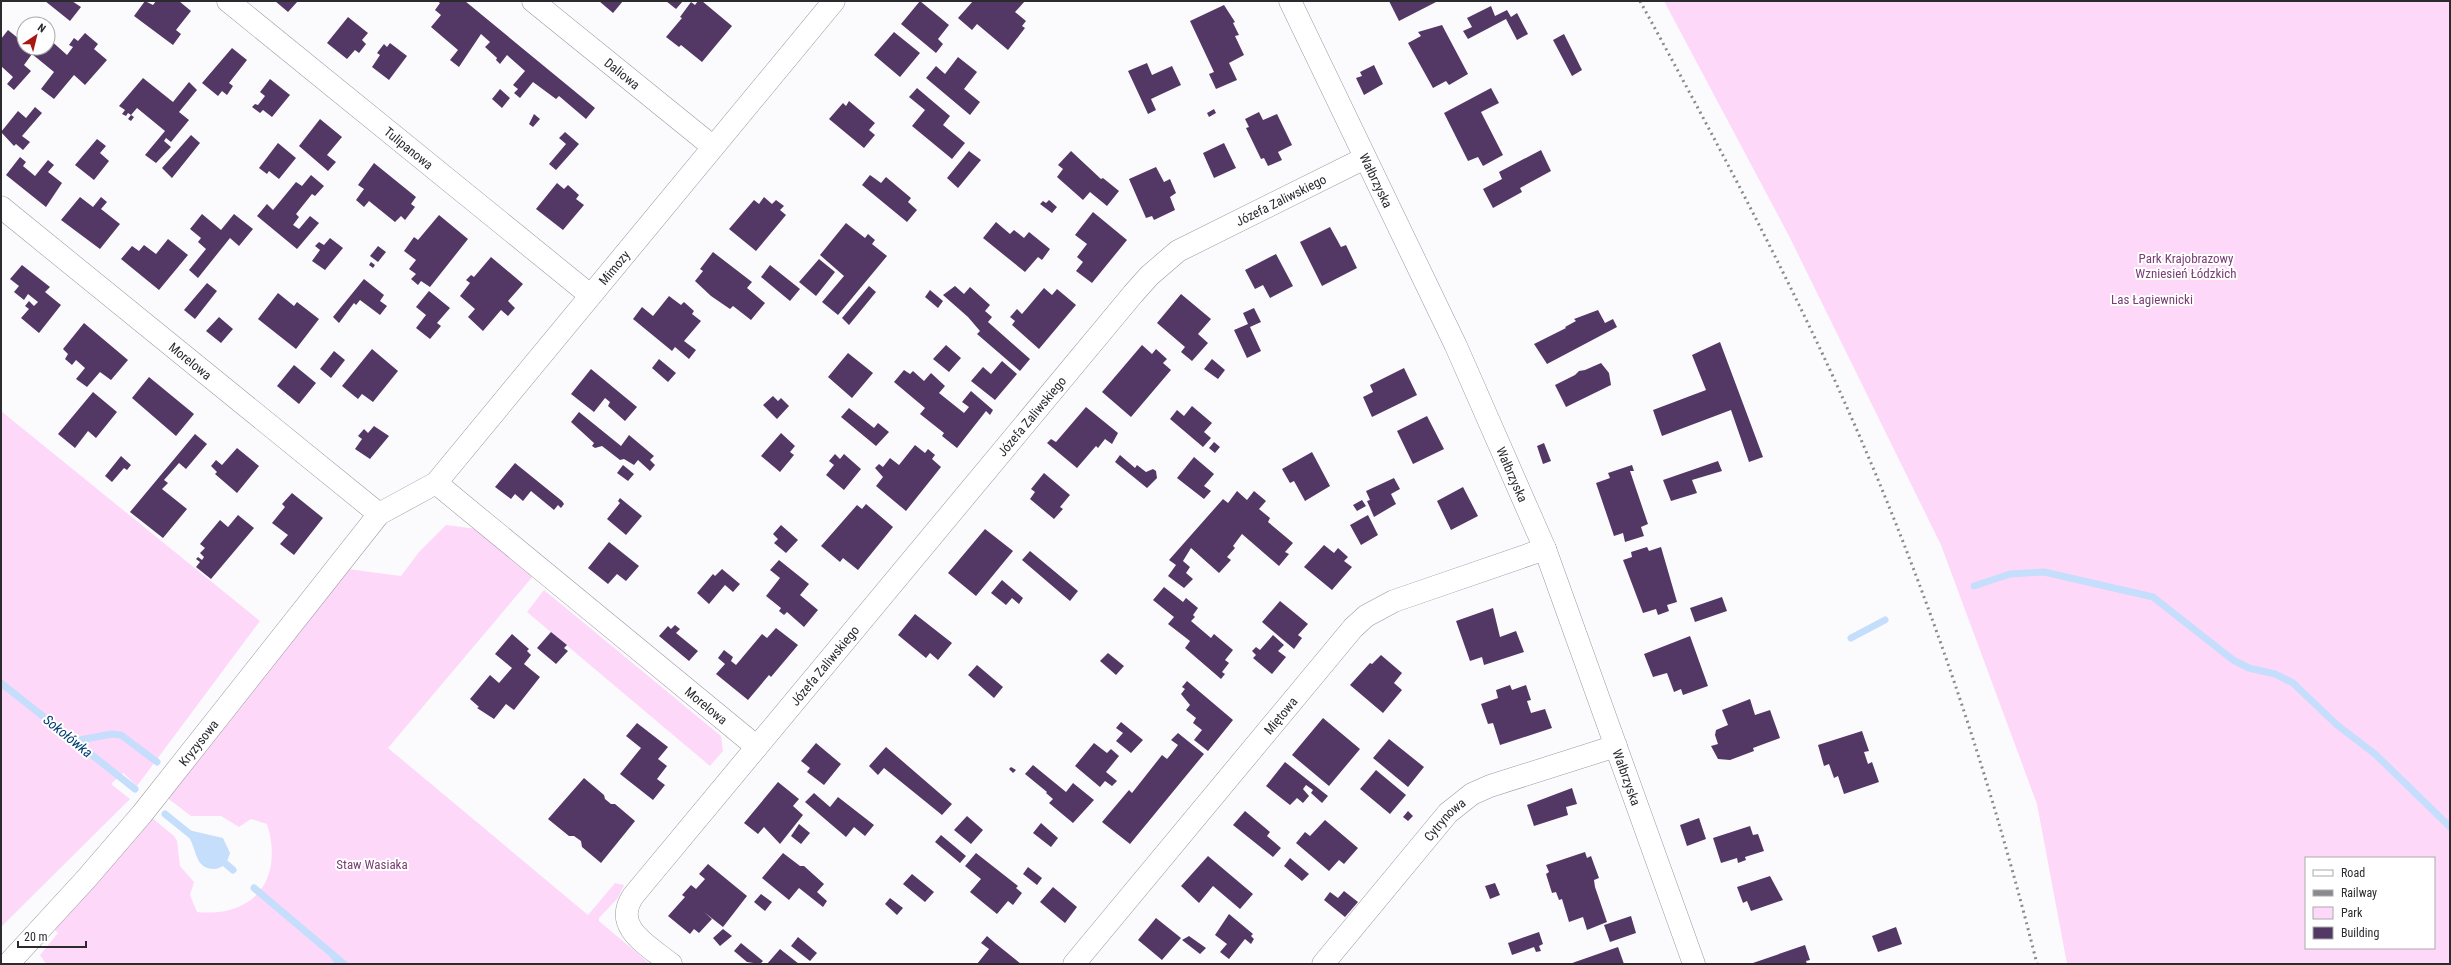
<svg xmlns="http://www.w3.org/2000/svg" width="2451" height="965" font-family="'Roboto Condensed',sans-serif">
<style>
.green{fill:#fed8f9;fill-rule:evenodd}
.water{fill:#c5defb}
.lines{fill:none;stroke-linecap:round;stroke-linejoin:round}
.stream{stroke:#c5defb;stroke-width:7}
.building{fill:#533865}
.minor-casing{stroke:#9998a3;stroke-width:23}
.minor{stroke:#fff;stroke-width:22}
.rail{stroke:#8a8a8e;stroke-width:3;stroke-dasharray:2 4;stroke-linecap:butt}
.labels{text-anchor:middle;stroke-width:4;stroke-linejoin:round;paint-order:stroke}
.street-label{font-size:13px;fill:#2a2a2f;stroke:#fff}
.park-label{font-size:13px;fill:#783d73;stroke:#fff}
.water-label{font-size:14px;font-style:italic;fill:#003e75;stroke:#fff}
</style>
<rect width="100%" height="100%" fill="#fbfbfe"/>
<path class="green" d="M1664,1H2450V964H2067L2037,804L1941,545L1789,236ZM2306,858H2434V948H2306Z
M1,411L260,621L137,786L123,773L111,784L130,799L1,927Z
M446,525L477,529L534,575L388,748L588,915L615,883L624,885L618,898L599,918V921L650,964H46L40,955L58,933L54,929L151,817L174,836L177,841L180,866L194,882L190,895L197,912C255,918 284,878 267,824L251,819L239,827L221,816H191L166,797L348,569L401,576L419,552Z
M544,590L721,736L723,751L710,766L527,612Z"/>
<path class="water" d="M184,829L223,838L230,853C227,862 225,868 214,869C199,869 197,857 193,846C191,840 187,834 184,829Z
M323,947L344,964H335Z"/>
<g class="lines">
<path class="stream" d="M1974,586L2010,574L2044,572L2153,597L2233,660L2249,668L2275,674L2293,683L2337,725L2375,754L2450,827
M1851,638L1885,620
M1,683L135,789
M74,741L112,734L121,735L157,762
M165,814L191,835
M219,858L233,870
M254,888L344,964"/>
</g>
<path class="building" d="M45,1H72L81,7L70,21Z
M145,1L153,5L156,1H179L191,11L176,30L181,34L173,45L134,16Z
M275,1H298L288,12Z
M437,1H465L595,108L586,119L559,96L556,99L533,82L520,98L514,93L518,89L513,85L525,71L507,55L500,64L496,60L497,58L485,47L490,42L481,34L459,67L450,60L458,50L431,27L441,15L435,10L440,3Z
M599,1H623L613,13Z
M666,1H683L676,9Z
M698,1H702L732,26L702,62L681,45L679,47L666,37L682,18L680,17L691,2L695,5Z
M920,1L949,25L938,39L943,44L936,53L901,24Z
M973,1H1025L1015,12L1026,21L1022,26L1025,28L1008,50L977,24L972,30L958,18Z
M1389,1H1438L1399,21Z
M1224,5L1235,22L1233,23L1239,35L1235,36L1244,55L1229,63L1237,80L1216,89L1209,74L1214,72L1190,21Z
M1491,6L1495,16L1507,10L1511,17L1517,13L1528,34L1517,40L1506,19L1468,39L1463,31L1472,27L1467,18Z
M348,17L368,33L362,40L366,44L359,53L355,50L347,59L327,43Z
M1442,25L1468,74L1449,85L1446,81L1433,88L1408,43L1421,36L1418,32Z
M8,30L24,43V48H48V38L67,55L73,47L69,45L74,38L78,41L85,33L98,44L94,49L107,60L85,85L74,75L54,99L41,89L54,72L32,54L24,65L31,71L14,90L7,84L13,77L1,66V39Z
M894,32L920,53L900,77L874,55Z
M1564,34L1582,70L1572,76L1553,40Z
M390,43L407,56L389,80L372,67L380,55L377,53L384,44L387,47Z
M232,48L247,60L229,83L233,86L227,95L222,91L218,96L202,83Z
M958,57L977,72L964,89L980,102L970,115L926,78L936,66L945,74Z
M1147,63L1152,75L1172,66L1181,85L1151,99L1156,110L1148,114L1128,71Z
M1374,65L1383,84L1364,95L1356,78L1362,76L1360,72Z
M143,78L173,102L189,82L197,90L179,112L189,120L171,142L166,138L164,141L171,147L156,163L145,155L165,131L137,108L131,115L128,113L126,116L122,114L125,110L119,106Z
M270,79L290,95L272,117L263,110L260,113L252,107L255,104L258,105L265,96L260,92Z
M917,88L950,116L943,125L965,143L952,159L912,126L925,110L909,97Z
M1491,88L1499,103L1481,112L1503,155L1483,166L1478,157L1468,161L1444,113Z
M500,89L510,98L502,108L492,99Z
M849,101L875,123L869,130L875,135L864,148L829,119L843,103L846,106Z
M35,107L42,113L22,136L30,142L23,150L16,144L14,146L1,132L18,111L26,118Z
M1214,109L1216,113L1209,117L1207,113Z
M1259,112L1263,120L1277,114L1292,145L1278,152L1282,160L1268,166L1264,158L1261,159L1246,128L1249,127L1245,119Z
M534,114L540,119L533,127L529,124Z
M131,115L134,117L131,121L128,119Z
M320,119L342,137L327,155L336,162L328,171L299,146Z
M565,132L579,144L556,170L549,164L566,144L559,138Z
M191,135L200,143L172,178L162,168Z
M97,139L106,146L100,153L109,161L94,180L75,165Z
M278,143L296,158L279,179L269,171L267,174L259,168Z
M1224,143L1236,168L1214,178L1203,153Z
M1541,150L1551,171L1520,188L1522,192L1493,208L1483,189L1502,179L1499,172Z
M969,151L981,160L958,188L947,178Z
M1071,151L1101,179L1103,178L1119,191L1107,206L1090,192L1083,200L1057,177L1063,169L1058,165Z
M20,157L26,162L23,166L35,176L48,160L54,165L48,172L62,183L46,207L6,175Z
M374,163L416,197L411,204L415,207L405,220L401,216L395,222L369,201L364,207L356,200L364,189L358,185Z
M1156,167L1164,182L1170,179L1176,193L1170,197L1175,210L1154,220L1152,216L1146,218L1129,179Z
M311,175L324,186L315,196L312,194L296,214L299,217L293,225L299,229L310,216L319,223L297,249L257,216L267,204L273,210L296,182L302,186Z
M870,175L881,183L886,177L911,198L908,202L917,210L907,222L862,185Z
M557,183L564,189L568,185L579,195L576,199L584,205L563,230L536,209Z
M80,197L93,207L101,197L107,202L101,209L120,224L100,249L61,220Z
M764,197L772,204L776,200L784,206L780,210L786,215L756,251L729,229L754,200L759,204Z
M1049,200L1057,207L1052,213L1040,204L1043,201L1046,203Z
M1093,212L1127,240L1092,283L1076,271L1083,262L1077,257L1087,244L1075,235Z
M202,214L221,230L234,214L253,229L239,246L230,238L198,278L189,270L206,249L198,242L201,238L190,229Z
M439,215L468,239L430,287L421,281L418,285L411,279L416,274L409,269L416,260L404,251L414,237L418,240Z
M996,222L1010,234L1014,230L1024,238L1029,232L1050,249L1042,260L1038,257L1025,272L983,238Z
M846,223L865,238L868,234L875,240L872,244L887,256L838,315L822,302L844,276L820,255Z
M1330,227L1341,247L1346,245L1357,268L1322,286L1300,242Z
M330,238L343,248L325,270L312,261L320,250L315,246L319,242L324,245Z
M168,239L188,255L159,290L121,259L132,246L139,251L144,245L156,254Z
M378,246L386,252L378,262L370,256Z
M713,252L752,282L747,288L765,303L751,320L733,306L730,309L711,296L695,281L703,271L700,269Z
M1276,254L1293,286L1270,298L1263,285L1255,289L1245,270Z
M491,257L523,284L508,301L515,308L508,316L501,310L483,331L468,317L475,309L460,296L470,283L466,280L471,275L474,277Z
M819,259L835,272L816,296L799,282Z
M371,262L375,265L373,268L369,265Z
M22,265L50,287L45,292L61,305L39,333L21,318L29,309L25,306L29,301L34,306L38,302L28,294L24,300L14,292L19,286L10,279Z
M770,265L800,289L790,301L761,277Z
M364,279L384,295L380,301L387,306L380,315L360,300L356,305L354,303L339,323L333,317Z
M207,283L217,291L195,319L184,310Z
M869,286L876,292L849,325L842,318Z
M955,286L964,294L970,287L990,305L985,311L992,317L988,322L1030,359L1020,371L977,334L980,331L968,317L943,295Z
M1044,288L1052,295L1057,289L1076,305L1039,349L1012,325L1015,321L1010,317L1017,309L1022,314Z
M930,290L943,301L938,308L925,297Z
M429,291L450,308L437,323L441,326L430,339L416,328L426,315L416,307Z
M278,293L294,306L297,302L319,319L296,349L258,319Z
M1181,294L1211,319L1198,334L1208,343L1192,361L1181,352L1185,347L1157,323Z
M669,296L681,305L684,302L694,311L692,314L701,321L684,341L696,350L689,359L675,347L672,351L633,319L642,307L653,316Z
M1254,308L1261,322L1250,327L1261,351L1247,358L1234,330L1248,324L1243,313Z
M1598,310L1605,323L1613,319L1617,327L1547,364L1534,344L1566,328L1565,327L1576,321L1574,319Z
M219,317L233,329L221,343L206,331Z
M84,323L128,360L111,380L100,372L87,387L76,379L85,368L76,360L72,365L65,359L68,354L63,349Z
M1720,342L1763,457L1749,462L1731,410L1662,436L1653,410L1706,390L1692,355Z
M946,345L961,358L949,372L933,359Z
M1142,345L1152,354L1156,349L1167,359L1163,363L1171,370L1131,417L1102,392Z
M372,349L398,371L373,402L362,394L358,399L342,386Z
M334,351L345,360L331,378L320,369Z
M848,353L873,373L852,398L828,377Z
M659,359L676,373L668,382L652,368Z
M1212,359L1225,370L1218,379L1204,369Z
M1002,361L1017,374L995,400L971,381L983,367L991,374Z
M1601,363L1609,373L1611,385L1566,407L1555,385L1575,375L1579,371L1585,370Z
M294,365L316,383L299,404L277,386Z
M1404,368L1417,395L1372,417L1363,397L1373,392L1370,385Z
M591,369L637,407L625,421L608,406L610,402L605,398L594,412L571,394Z
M904,370L910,374L913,371L924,381L931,373L945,386L939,393L964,413L969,407L962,402L971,391L993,410L990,415L986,411L957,448L942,436L944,433L920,414L925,408L894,382Z
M149,377L194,414L176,436L132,398Z
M93,392L117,412L96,438L88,431L75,448L58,434Z
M773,396L778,401L781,398L789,406L777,419L763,405Z
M1192,406L1212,423L1204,432L1211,438L1203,447L1170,419L1177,410L1184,416Z
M1086,407L1118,433L1112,444L1105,439L1098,448L1096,446L1077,468L1047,443L1051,439L1056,442Z
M849,408L874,428L878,423L889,432L876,446L841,417Z
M579,412L621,446L629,435L654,456L650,460L655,465L650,471L638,460L634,465L624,459L620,460L602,446L595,448L592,446L594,443L571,422Z
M1427,416L1444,449L1413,464L1397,431Z
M374,426L389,436L370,459L355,449L362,439L358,436L364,429L368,433Z
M781,433L795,446L790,452L794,455L780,472L761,456Z
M195,434L207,444L186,469L179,463L164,480L168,483L162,489L187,509L163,538L130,512Z
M1214,442L1220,447L1215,453L1209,448Z
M1544,443L1551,461L1543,464L1537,446Z
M915,445L925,453L928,449L935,455L932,459L941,467L906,511L876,486L883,477L875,468L879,464L883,467L890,458L899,465Z
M237,448L259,466L237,493L215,474L217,472L211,466L216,460L222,465Z
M1312,452L1330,486L1305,501L1294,481L1290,483L1282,469Z
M835,454L840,459L844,454L861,469L844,490L826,475L834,465L829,461Z
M1120,455L1135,468L1137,465L1146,472L1153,469L1156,471L1157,478L1147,488L1115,462Z
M121,456L131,465L127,470L124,468L112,482L105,476Z
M1194,457L1214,474L1204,486L1211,491L1204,499L1177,478Z
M1718,461L1722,471L1692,480L1697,493L1671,501L1663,480Z
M515,463L562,501L564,504L561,508L558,505L554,510L531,491L523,501L515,494L511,499L495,487Z
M623,465L634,474L628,481L617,473Z
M1632,465L1634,471H1630L1648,524L1641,527L1644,536L1625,542L1623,533L1614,536L1596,483L1610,478L1608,473Z
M1044,473L1070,495L1060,507L1063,509L1054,519L1030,499L1035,492L1031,489Z
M1394,478L1400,489L1391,494L1396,504L1374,517L1367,501L1370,500L1366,491Z
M1463,487L1478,516L1451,530L1437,501Z
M1237,491L1247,500L1254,491L1266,501L1259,509L1270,518L1268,522L1293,543L1285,552L1289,554L1279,566L1242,534L1233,546L1235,548L1227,557L1231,560L1219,573L1191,548L1183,561L1190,567L1186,573L1193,579L1184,588L1168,576L1176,565L1169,560L1223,499L1228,503Z
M292,493L323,518L294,555L280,544L288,535L272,523L285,507L282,504Z
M620,498L642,516L626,535L607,519L620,503L618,501Z
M1362,500L1366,506L1357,511L1353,505Z
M866,504L893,527L858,570L843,558L840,562L821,546L857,505L862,509Z
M238,515L254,528L211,579L196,567L200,562L196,559L198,557L202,560L204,557L200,553L205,548L200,544L220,520L228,527Z
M1368,515L1378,535L1361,545L1350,525Z
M781,525L798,540L786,553L774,543L778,539L773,534Z
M985,529L1013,551L976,596L948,573Z
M609,542L639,566L626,581L617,574L608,584L588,568Z
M1324,545L1334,553L1338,548L1348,557L1344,561L1352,567L1332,590L1304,567Z
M1647,547L1649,551L1661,547L1677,602L1667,605L1669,611L1658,615L1656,609L1643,613L1623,560L1632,557L1631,552Z
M1030,551L1078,591L1070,601L1022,560Z
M779,560L809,584L800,595L818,610L804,627L787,612L784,615L779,611L781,608L766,596L780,578L770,570Z
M722,569L740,584L733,592L725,585L709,604L697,593L713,574L715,576Z
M1002,580L1023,598L1019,604L1012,598L1006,605L991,593Z
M1164,587L1183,602L1186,598L1198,608L1193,615L1195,617L1191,621L1211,638L1214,634L1233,650L1225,660L1229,663L1222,672L1225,674L1221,679L1185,648L1190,641L1168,624L1174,617L1153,600Z
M1722,597L1727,611L1695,622L1690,608Z
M1280,601L1308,624L1298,635L1302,638L1294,649L1262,622Z
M1493,608L1500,637L1516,631L1524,652L1484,665L1482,657L1470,661L1456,621Z
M915,614L952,643L938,660L930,653L926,658L898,635Z
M675,625L680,629L676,633L698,651L689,661L659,636L668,626L671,629Z
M776,628L798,645L771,677L769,675L748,700L716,674L725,664L718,658L724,650L733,657L731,661L736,665L762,634L767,638Z
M551,632L567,645L564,648L568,651L556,664L537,648Z
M512,634L529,649L527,651L531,655L524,664L540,677L514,710L506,704L494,719L477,708L479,707L470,699L490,675L499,683L512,668L495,654Z
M1273,635L1284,645L1278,651L1286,657L1272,674L1253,658L1256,655L1252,651L1256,647L1260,650Z
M1690,636L1708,686L1683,695L1681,689L1674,692L1667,673L1653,677L1644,654Z
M1108,653L1124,666L1116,675L1100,661Z
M1381,655L1402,673L1394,683L1402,690L1383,713L1350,685L1370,663L1372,664Z
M977,665L1003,687L994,698L968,675Z
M1187,681L1233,720L1208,751L1194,740L1202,730L1193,723L1196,718L1186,710L1190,705L1181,694L1185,689L1182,687Z
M1510,685L1512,690L1526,685L1531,700L1527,701L1531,713L1545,709L1552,728L1500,745L1493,723L1488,724L1481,704L1498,698L1496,690Z
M1750,699L1755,715L1770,710L1780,738L1753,748L1754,751L1730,760L1718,759L1711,746L1718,744L1715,735L1716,730L1728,725L1722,710Z
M1323,718L1360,749L1329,786L1292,755Z
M1121,722L1143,740L1131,753L1116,741L1123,733L1116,728Z
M637,723L668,747L658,759L667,766L657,779L665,785L653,800L620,774L641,748L626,736Z
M1862,731L1869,751L1864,752L1868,764L1872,762L1879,782L1844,794L1838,776L1834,778L1829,764L1824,766L1818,745Z
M1178,733L1204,754L1130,844L1102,822L1129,790L1132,793L1162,755L1167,759L1172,753L1178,745L1171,740Z
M1389,739L1424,767L1408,787L1373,758Z
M816,743L841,764L824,785L807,772L810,768L801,761Z
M1094,743L1107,753L1111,749L1119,756L1106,772L1117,781L1112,786L1105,781L1100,787L1075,766Z
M886,747L952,804L942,815L884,768L878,775L869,766Z
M1285,762L1328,796L1322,803L1311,793L1313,790L1306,785L1303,789L1309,796L1303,803L1297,798L1290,805L1266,786Z
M1033,765L1066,792L1073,783L1094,800L1073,823L1049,803L1053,799L1046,793L1047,792L1025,774Z
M1011,767L1016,770L1013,773L1009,769Z
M1376,770L1406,795L1390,814L1360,789Z
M584,778L604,795L605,799L611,804H615L635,821L601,863L582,847L581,841L574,836H569L548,819Z
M778,782L799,799L793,806L803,815L780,844L764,827L758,834L744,823Z
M1572,788L1577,804L1566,807L1568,815L1534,826L1527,805Z
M814,793L830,807L838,797L874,825L865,836L854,827L846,837L805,802Z
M1245,811L1270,832L1267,836L1281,848L1273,857L1233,825Z
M1408,811L1413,816L1408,821L1403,817Z
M967,816L983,830L971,844L954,830Z
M1699,818L1706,839L1687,846L1680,825Z
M1325,820L1358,848L1344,864L1339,860L1329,871L1296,843L1305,832L1310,836Z
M1041,823L1058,838L1051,847L1033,833Z
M799,824L810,833L801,844L791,836Z
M1750,826L1753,835L1758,834L1764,851L1745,857L1746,860L1738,863L1737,858L1721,863L1713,838Z
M941,835L966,856L960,863L935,842Z
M1585,852L1587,858L1591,856L1599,878L1594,880L1595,887L1607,922L1587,930L1583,917L1569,922L1562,899L1559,900L1556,892L1552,893L1546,874L1549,872L1546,865Z
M783,853L800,866H804L824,884L817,892L827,901L823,907L799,888L789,900L762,878Z
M976,853L1018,886L1016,888L1022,893L1013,905L1008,901L997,914L970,892L981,879L965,866Z
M1208,856L1253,894L1240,909L1213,886L1199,903L1181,886Z
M1290,858L1309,874L1302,881L1284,866Z
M708,864L747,896L723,927L704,912L712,919L699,933L694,929L690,934L668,916L685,897L682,895L691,885L696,889L705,879L699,874Z
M1028,867L1042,878L1037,885L1023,874Z
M912,874L934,892L925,902L903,884Z
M1770,876L1783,900L1751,911L1747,901L1743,903L1737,887Z
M1495,883L1500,895L1490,899L1485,886Z
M1053,887L1077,907L1065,923L1040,902Z
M1344,891L1358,902L1345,917L1324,900L1330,892L1338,898Z
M761,894L772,902L765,911L754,902Z
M890,898L903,908L897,915L885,904Z
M1229,914L1253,934L1251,936L1254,939L1251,944L1245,939L1229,959L1220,952L1227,944L1215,935Z
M1631,916L1636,933L1610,942L1604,925Z
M1156,918L1181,938L1162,960L1138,940Z
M1896,927L1902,944L1878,952L1872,936Z
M723,929L732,936L720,946L713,938Z
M1539,932L1543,944L1539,946L1541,951L1536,952L1534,947L1512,955L1508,943Z
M987,936L995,943L1021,964H977L989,949L981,943Z
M1189,936L1206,948L1200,954L1182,940Z
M798,937L817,953L810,961L791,946Z
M741,943L763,961L760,964L747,962L734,951Z
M1805,945L1810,960L1806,961L1807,964H1750Z
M1618,947L1624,964H1570L1575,962Z
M780,949L799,964H767Z"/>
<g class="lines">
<g class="minor-casing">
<g id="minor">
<path id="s1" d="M228,1L590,295"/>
<path id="s2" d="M533,1L712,146"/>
<path id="s3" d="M1290,1L1456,346L1545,549L1694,964"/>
<path id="s4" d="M1,207L379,514"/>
<path id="s5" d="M436,483L757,747"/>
<path id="s6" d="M8,964L87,878L142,814L379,514L436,483L834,1"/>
<path id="s7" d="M671,964C649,946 612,928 633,896L1133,294L1149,276L1178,251L1365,158"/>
<path id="s8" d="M1074,964L1353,628L1366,616L1394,601L1545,549"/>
<path id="s9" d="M1323,964L1448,813L1472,794L1490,786L1616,746"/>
</g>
</g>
<use href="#minor" class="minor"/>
<path class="rail" d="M1640,1C1706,122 1772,245 1830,370C1918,561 1986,760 2037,964"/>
</g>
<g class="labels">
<g class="street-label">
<text dy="5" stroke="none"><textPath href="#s2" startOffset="115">Daliowa</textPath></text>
<text dy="5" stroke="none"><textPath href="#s1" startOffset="233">Tulipanowa</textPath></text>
<text dy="5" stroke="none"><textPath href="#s3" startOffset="199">Wałbrzyska</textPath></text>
<text dy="5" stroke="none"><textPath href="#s7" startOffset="1048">Józefa Zaliwskiego</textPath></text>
<text dy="5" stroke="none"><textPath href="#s6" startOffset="928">Mimozy</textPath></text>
<text dy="5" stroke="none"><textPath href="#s4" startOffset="244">Morelowa</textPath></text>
<text dy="5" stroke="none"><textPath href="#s7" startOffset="712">Józefa Zaliwskiego</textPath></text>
<text dy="5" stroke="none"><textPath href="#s3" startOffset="523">Wałbrzyska</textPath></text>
<text dy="5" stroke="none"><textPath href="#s7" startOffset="388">Józefa Zaliwskiego</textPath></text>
<text dy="5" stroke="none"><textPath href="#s5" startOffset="350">Morelowa</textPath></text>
<text dy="5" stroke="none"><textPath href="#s8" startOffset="323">Miętowa</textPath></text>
<text dy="5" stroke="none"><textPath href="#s6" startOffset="292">Kryzysowa</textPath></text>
<text dy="5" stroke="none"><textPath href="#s3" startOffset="847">Wałbrzyska</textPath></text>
<text dy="5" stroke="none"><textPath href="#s9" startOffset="189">Cytrynowa</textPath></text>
</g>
<g class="park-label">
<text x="2186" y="263">Park Krajobrazowy<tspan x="2186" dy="15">Wzniesień Łódzkich</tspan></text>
<text x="2152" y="304">Las Łagiewnicki</text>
<text x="372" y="869">Staw Wasiaka</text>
</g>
<g class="water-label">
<text transform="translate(68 736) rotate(39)" y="5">Sokołówka</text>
</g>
</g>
<rect width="2451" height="965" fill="none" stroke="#2a2a2f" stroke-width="4"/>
<rect x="2305" y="857" width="130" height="92" fill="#ffffff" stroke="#aaaaac"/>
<rect x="2313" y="870" width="20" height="6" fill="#ffffff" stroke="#aaaaac"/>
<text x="2341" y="877" font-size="12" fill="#2a2a2f">Road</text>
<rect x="2313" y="890" width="20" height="6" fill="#8a8a8e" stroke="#aaaaac"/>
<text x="2341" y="897" font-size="12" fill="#2a2a2f">Railway</text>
<rect x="2313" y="907" width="20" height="12" fill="#fed8f9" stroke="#aaaaac"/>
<text x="2341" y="917" font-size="12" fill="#2a2a2f">Park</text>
<rect x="2313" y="927" width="20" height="12" fill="#533865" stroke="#aaaaac"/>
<text x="2341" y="937" font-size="12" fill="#2a2a2f">Building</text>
<g transform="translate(36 36) rotate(35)"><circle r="19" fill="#ffffff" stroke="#aaaaac"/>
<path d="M0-3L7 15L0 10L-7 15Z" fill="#a91712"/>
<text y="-6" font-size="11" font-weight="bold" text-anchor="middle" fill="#2a2a2f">N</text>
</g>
<path d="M18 941v6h68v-6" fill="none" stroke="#2a2a2f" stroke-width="2"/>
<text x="24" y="941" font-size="12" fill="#2a2a2f" stroke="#ffffff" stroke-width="3" paint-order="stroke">20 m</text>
</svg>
